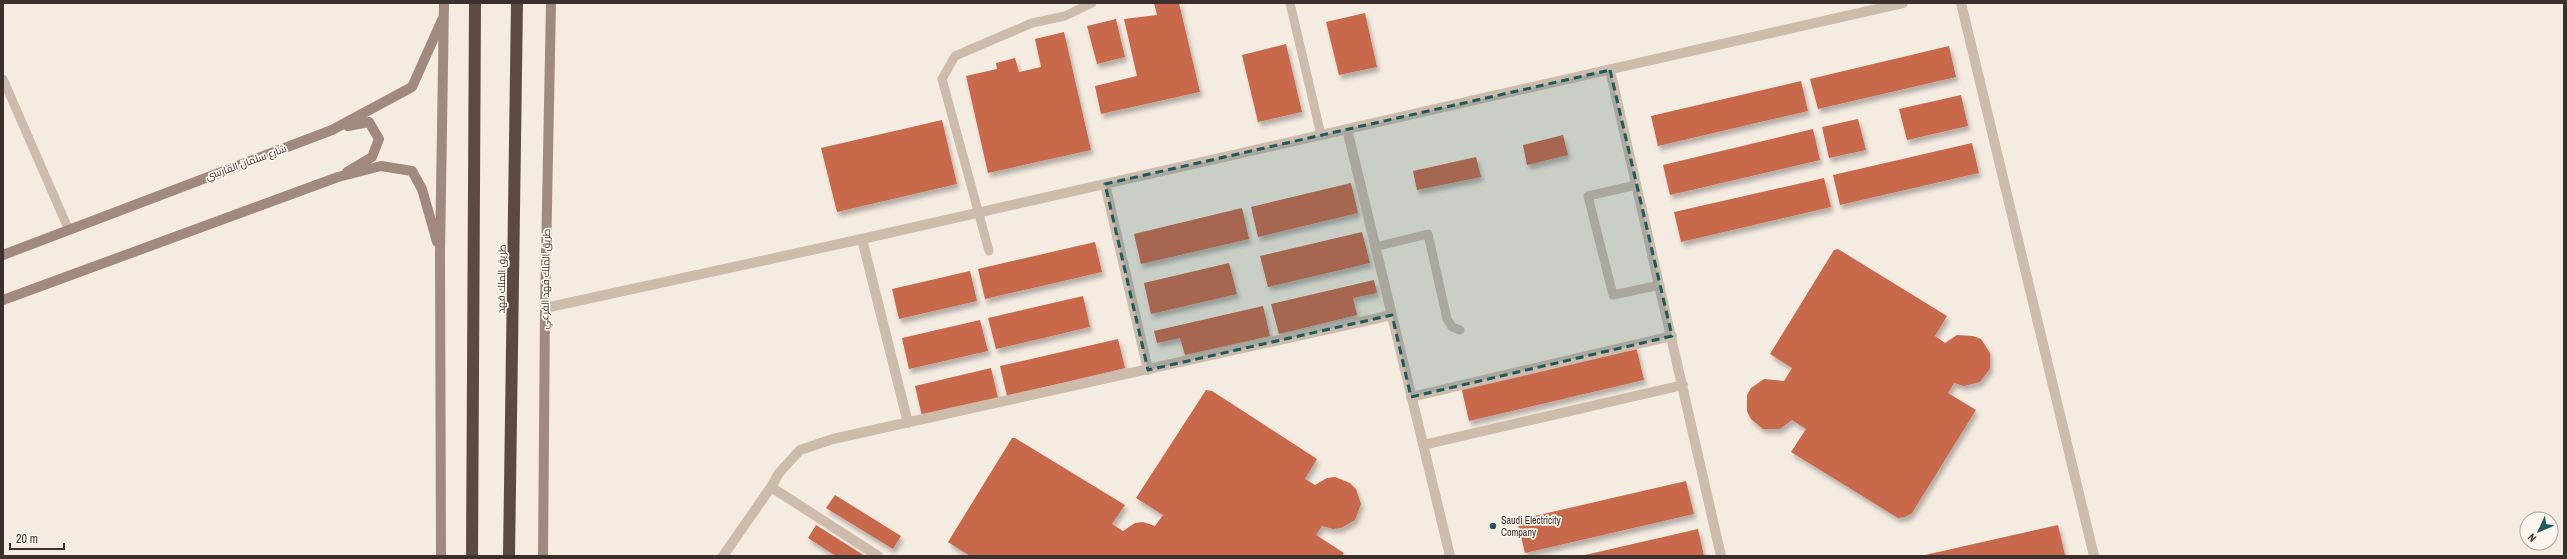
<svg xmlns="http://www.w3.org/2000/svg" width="2567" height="559" font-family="'Archivo Narrow',Cairo,sans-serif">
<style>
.building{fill:#c8694b;filter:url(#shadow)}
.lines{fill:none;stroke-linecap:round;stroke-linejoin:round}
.lane{stroke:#cdbbac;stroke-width:9}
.street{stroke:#cdbbac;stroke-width:10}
.secondary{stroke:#a18a7d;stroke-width:10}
.highway{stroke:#5c4a42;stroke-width:12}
.marked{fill:#1f5a5e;fill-opacity:0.2;stroke:#1f5a5e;stroke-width:3;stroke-dasharray:8 5;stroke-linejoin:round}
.poi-dot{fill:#1f5a5e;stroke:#fbf5ee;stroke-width:1.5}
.labels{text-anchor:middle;stroke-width:3.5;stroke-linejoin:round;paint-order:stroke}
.street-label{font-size:10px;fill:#3b302b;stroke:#fbf5ee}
.poi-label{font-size:10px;fill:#3b302b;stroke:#fbf5ee;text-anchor:start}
</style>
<defs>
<filter id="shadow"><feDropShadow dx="2.5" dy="4.5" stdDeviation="2" flood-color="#0004"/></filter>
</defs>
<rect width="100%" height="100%" fill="#f4ebe1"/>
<path class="building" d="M1154,3H1179L1200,92L1101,114L1095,86L1137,76L1124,19L1157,15Z
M1365,13L1377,67L1339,75L1326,22Z
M1116,19L1125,57L1097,64L1087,26Z
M1064,32L1091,150L988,173L966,76L997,69L996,63L1015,58L1019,72L1041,67L1035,39Z
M1286,44L1302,112L1258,122L1242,55Z
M1949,46L1956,77L1818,109L1810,79Z
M1801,81L1808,111L1658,146L1651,116Z
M1961,95L1968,126L1907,140L1899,109Z
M1858,119L1866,150L1829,158L1822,127Z
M942,120L957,184L837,212L821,148Z
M1813,129L1820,160L1670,195L1663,165Z
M1563,135L1568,155L1527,165L1523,145Z
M1972,143L1979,173L1840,205L1833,175Z
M1476,157L1481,177L1417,190L1413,171Z
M1824,178L1831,207L1681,242L1674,212Z
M1351,183L1358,213L1258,237L1251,207Z
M1242,208L1249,239L1141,264L1134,234Z
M1362,232L1370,263L1268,287L1260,256Z
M1095,242L1102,272L985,299L978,269Z
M1838,249L1947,316L1935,336L1945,343L1957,335L1973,336L1981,339L1990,353V369L1980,382L1964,386L1954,383L1948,393L1976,410L1912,513L1905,517L1898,518L1791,452L1806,429L1792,420L1780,429H1763L1751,419L1747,411V395L1751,388L1764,379L1784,381L1792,368L1770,354L1834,250Z
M1229,263L1237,294L1151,314L1144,283Z
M970,271L977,301L899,319L892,289Z
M1374,280L1377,293L1353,298L1357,315L1279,334L1271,304Z
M1083,296L1090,327L996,349L988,318Z
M1263,306L1270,336L1185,355L1180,338L1157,343L1154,331Z
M980,320L988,351L909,369L902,338Z
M1118,339L1125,368L1007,396L1000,366Z
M1636,346L1644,380L1469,421L1461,386Z
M991,368L998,398L922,416L915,386Z
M1206,390L1212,391L1317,459L1305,479L1315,485L1327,478L1335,477L1350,483L1356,489L1361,504L1355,520L1341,528L1333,529L1322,526L1316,535L1344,553L1342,556H970L948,542L1012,438H1015L1125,505L1112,524L1123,531L1135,523L1143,522L1155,526L1163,515L1136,498Z
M1686,481L1694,514L1525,553L1517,520Z
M835,495L901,536L893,549L826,508Z
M816,525L865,556H836L808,538Z
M2058,525L2065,555L1925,556V555Z
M1698,529L1704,556H1586L1585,555Z"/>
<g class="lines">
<path class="lane" d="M1290,3L1321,135
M3,79L68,228
M1636,185L1588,196L1613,295L1660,285
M1375,247L1428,234L1447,319L1452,327L1460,330
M989,251L942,79L955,56L1032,23L1065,16L1092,3"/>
<path class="street" d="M1961,3L2094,556
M1610,70L1721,556
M1347,129L1450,556
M1105,184L1148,370
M862,239L908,423
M545,308L862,239L1903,3
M1411,397L1672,336
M1423,445L1683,385
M771,487L779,473L800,450L833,439L1392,315
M723,556L771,487L878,556"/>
<path class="secondary" d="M347,172L372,157L379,139L369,122L348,126
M3,255L332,130L412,87L442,20
M3,300L338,177L381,166L412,171L422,189L437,242
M441,556L440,253L444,3
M543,556L545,308L551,3"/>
<path class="highway" d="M472,556L475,3
M509,556L517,3"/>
</g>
<path class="marked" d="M1610,70L1672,336L1411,397L1392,315L1148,370L1105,184Z"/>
<circle class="poi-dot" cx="1493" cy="526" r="4"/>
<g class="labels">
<g class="street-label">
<text transform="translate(246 162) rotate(-20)" y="4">شارع سلمان الفارسي</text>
<text transform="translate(501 279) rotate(-89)" y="4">طريق الملك فهد</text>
<text transform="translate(545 279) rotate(-89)" y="4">طريق الملك فهد الفرعي</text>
</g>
<g class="poi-label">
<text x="1501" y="524">Saudi Electricity<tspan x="1501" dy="12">Company</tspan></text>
</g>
</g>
<rect width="2567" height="559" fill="none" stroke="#3b302b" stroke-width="8"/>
<g transform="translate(2539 531) rotate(226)"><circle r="19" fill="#fbf5ee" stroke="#aea6a0"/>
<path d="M0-3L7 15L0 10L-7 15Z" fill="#1f5a5e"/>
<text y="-6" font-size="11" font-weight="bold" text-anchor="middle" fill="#3b302b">N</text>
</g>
<path d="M10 543v6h54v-6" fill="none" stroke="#3b302b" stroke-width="2"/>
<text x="16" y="543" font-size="12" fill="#3b302b" stroke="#fbf5ee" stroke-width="3" paint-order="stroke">20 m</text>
</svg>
